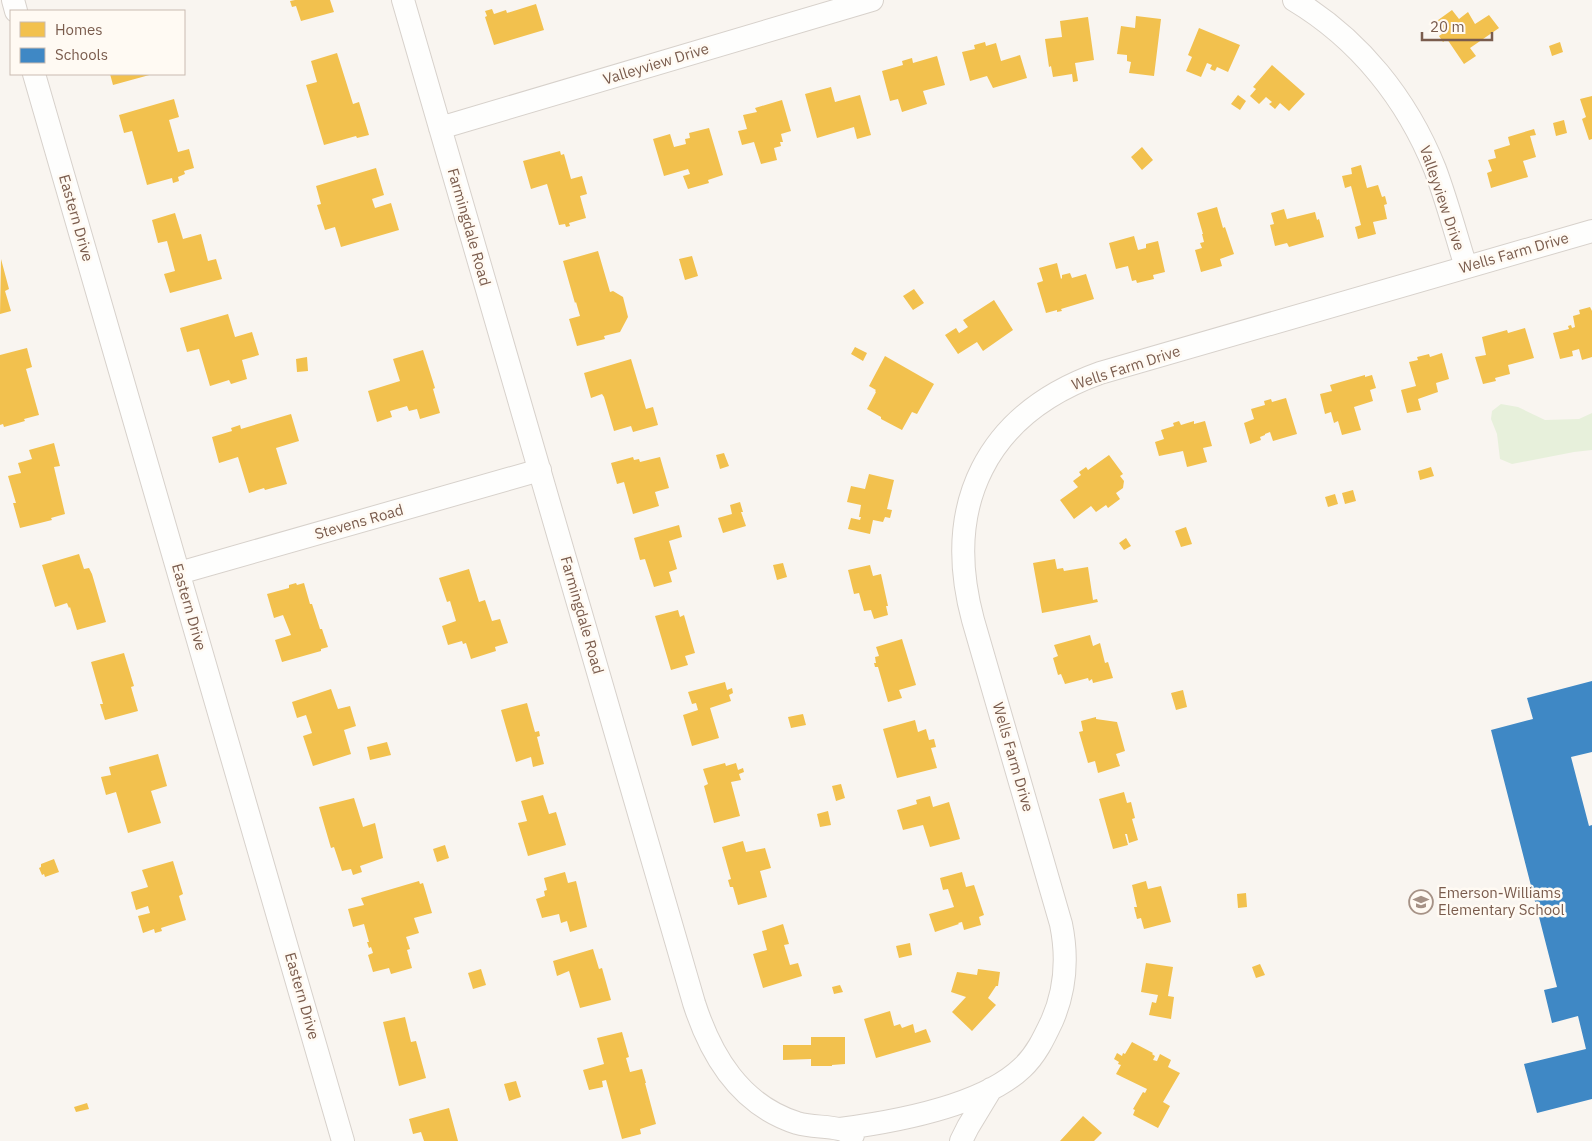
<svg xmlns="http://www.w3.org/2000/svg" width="1592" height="1141" font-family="'IBM Plex Sans',sans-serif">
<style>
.green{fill:#e7f0db}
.homes{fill:#f2c14e}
.schools{fill:#3f88c5}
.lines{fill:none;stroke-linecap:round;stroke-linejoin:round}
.minor-casing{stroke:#d7d1cb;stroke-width:24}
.minor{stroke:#fefefd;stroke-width:22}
.labels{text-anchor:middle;stroke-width:5;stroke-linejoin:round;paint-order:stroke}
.street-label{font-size:15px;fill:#7a5c4d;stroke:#fffaf3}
.poi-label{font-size:15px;fill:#7a5c4d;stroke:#fffaf3;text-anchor:start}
</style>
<rect width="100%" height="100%" fill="#f9f5f0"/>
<path class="green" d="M1501,404L1518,407L1545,420L1579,419L1592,413V450L1574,452L1512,464L1500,459L1497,434L1491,419L1492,411Z"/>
<path class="homes" d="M295,0H330L334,12L301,21L296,6L292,7L290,1Z
M536,4L544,30L494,45L485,17L487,16L485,11L492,9L494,14L506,10L507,13Z
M1452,10L1459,19L1468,12L1475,24L1489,15L1499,28L1470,48L1476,56L1464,64L1447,39L1443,42L1439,36L1442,34L1434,23Z
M1136,16L1161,19L1154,76L1129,73L1131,62L1127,61V55L1117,54L1121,26L1135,28Z
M1088,17L1094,60L1075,63L1078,81L1073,82L1072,74L1053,77L1051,66L1049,67L1045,39L1062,37L1060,21Z
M1199,28L1240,45L1228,72L1217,67L1215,71L1210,69L1212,65L1207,63L1201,77L1186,71L1192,57L1188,55Z
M985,42L986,46L996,43L1001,61L1020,55L1027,78L993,88L987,76L970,81L962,52L975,49L974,45Z
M1560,42L1563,52L1552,56L1549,46Z
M337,53L353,104L359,102L369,135L357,138L356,136L324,145L306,85L317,82L311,61Z
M937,56L945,85L923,91L927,104L902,112L898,99L890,101L882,71L903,65L902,61L912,58L913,63Z
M1272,65L1305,94L1289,111L1280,103L1275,109L1269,104L1272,102L1266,97L1259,104L1250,96L1256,89L1253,87Z
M110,74H153L113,85Z
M831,87L835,102L860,95L871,135L857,139L854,127L817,138L805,94Z
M1238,95L1246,101L1240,110L1231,104Z
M1592,96V139L1589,140L1582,119L1586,117L1580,99Z
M174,99L179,117L169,120L178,152L189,149L194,168L184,171L185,174L178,177L179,181L173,183L172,178L147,185L132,131L124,133L119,115Z
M782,100L791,131L781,134L783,142H780L781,146L774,148L777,160L761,164L754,142L742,145L738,131L747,129L743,115L757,112L755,108Z
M1564,120L1567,133L1556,136L1553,123Z
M709,128L723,175L708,180L709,183L688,189L683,176L690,174L688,169L664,176L653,139L670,134L674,147L686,144L685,139L690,138L689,133Z
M1534,129L1536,135L1530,136L1536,157L1523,161L1528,177L1491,188L1487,173L1492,171L1488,160L1496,158L1494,150L1510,145L1508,137Z
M1142,147L1153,160L1142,170L1131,157Z
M560,151L561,155L564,154L571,179L582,176L587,194L580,196L586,218L569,223L570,226L566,227L565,224L559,225L547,184L531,189L523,161Z
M1361,165L1367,188L1378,185L1382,197L1385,196L1387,204L1384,205L1387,219L1373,222L1376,234L1358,239L1355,227L1361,225L1351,186L1345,188L1342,176L1352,174L1351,168Z
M376,168L384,195L372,199L375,208L391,203L399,230L341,247L335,227L325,230L317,205L321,204L316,186Z
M1217,207L1223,228L1225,227L1234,254L1220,259L1222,266L1201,272L1195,250L1202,248L1200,243L1204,242L1202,234H1203L1197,213Z
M1284,209L1287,219L1315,212L1317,220L1319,219L1324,237L1289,247L1287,243L1275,246L1270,225L1274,224L1271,213Z
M175,213L183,239L201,234L208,261L216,259L222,279L170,293L164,274L175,271L167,241L158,243L152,220Z
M1134,236L1138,250L1146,248V244L1158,241L1165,272L1153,275L1154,279L1137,283L1136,280L1132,281L1128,266L1116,269L1109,243Z
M598,251L610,292L613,291L623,297L628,317L620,332L604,336L605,339L577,346L569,319L580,316L576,302L575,303L563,261Z
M692,256L698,276L685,280L679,259Z
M1,259L9,289L5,291L11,311L0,314Z
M1057,263L1061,279L1062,278V275L1070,273L1072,278L1086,274L1094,299L1061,309L1062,311L1057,312V310L1046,313L1037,283L1043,281L1039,268Z
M914,289L924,303L913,310L903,296Z
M994,300L1013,330L983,351L977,342L958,354L945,335L956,328L959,333L968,327L963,320Z
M1590,307L1592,311V357L1582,360L1579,349L1572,351L1573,356L1560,359L1553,333L1569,329L1568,326L1571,325L1572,328L1575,327L1573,316L1580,314L1579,310Z
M228,314L235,337L252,332L259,355L242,360L247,379L231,384L229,380L210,386L199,349L187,352L180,328Z
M1525,328L1534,358L1508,365L1510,374L1495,378L1496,381L1483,384L1475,357L1486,355L1482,337L1507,330L1508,333Z
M855,347L867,353L863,361L851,354Z
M27,348L32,367L26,369L39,415L24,419L25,421L4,427L3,424L0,425V355Z
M423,350L435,388L433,389L440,413L420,419L417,409L409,411L407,406L390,411L392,417L377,422L368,391L400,381L393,359Z
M1442,353L1449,379L1436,383L1438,392L1418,399L1421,410L1407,413L1401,390L1416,386L1409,362L1418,360L1417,357L1429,354L1430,357Z
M885,356L934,384L917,414L912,412L902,430L881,419V417L867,409L876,392L875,391L876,390L869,386Z
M307,357L308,371L297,372L296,359Z
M631,359L646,409L653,407L658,425L633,432L631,426L614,431L604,397L602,394L591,398L584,373Z
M1365,375V377L1372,375L1376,388L1370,390L1373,401L1354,407L1361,430L1342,435L1338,421L1334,423L1331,412L1325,414L1320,394L1332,391L1330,385Z
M1286,398L1297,434L1273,441L1270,432L1265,434V435L1260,437L1261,440L1250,444L1244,423L1254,419L1251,409L1265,405L1264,401L1271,399L1272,402Z
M291,414L299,441L276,448L287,484L265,490L264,488L249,493L238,457L219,463L212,437L232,431L231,428L240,425L241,429Z
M1179,421L1181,425L1194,421V424L1205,421L1212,446L1203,448L1207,462L1187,467L1183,451L1159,456L1155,442L1164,439L1161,430L1174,426L1173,423Z
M54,443L60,466L54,467L65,514L51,518L52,520L20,528L13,503H16L8,476L21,473L18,463L32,459L29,450Z
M724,453L729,466L720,469L716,455Z
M1109,455L1123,474L1120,476L1124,481L1123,488L1116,493L1120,499L1108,508L1106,505L1096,512L1091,506L1074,519L1060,500L1078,487L1073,481L1081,475L1079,472L1086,467L1088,470Z
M633,457L634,460L639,459L640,462L660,457L669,488L655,492L659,506L633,514L624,482L617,484L611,463Z
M1431,467L1434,476L1420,480L1418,471Z
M869,474L894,480L887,509L892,510L890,518L885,517L883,522L873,520L870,534L848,529L851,518L860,520L861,517H859L861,505L847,502L851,486L865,489Z
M1353,490L1356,501L1345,504L1342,493Z
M1335,494L1338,504L1328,507L1325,497Z
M740,502L743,512H741L746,526L723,533L718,518L732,514L730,505Z
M679,525L682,537L669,541L677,569L669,572L672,582L654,587L645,559L640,560L634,538Z
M1186,527L1192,544L1181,547L1175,531Z
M1126,538L1131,546L1124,550L1119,543Z
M79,554L84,569L89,568L92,574L106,622L77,630L70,607L69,608L67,603L55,607L42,565Z
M1055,559L1057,569L1063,568L1064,571L1088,567L1093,600L1097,599L1098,602L1042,613L1033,563Z
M783,563L787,577L777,580L773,565Z
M870,565L873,576L881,574L888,606H886L888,615L874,619L871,610L864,611L859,593L854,594L848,570Z
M469,569L479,602L485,600L492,621L500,619L508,643L495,647L496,651L471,659L466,643L463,644L462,641L448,645L442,626L456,621L450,601L447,602L439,578Z
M296,583L297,585L304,583L310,604H312L320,629H322L328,647L321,649V651L282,662L275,640L291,635L283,615L274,618L267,594L289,588V585Z
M678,610L680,617L684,615L695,653L685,656L688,665L671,670L655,616Z
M1090,635L1093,646L1100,643L1105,663L1108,662L1113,678L1093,683L1092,679L1089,681L1088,678L1065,684L1061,674L1058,675L1053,658L1058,656L1054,645Z
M902,639L916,685L899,690L902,698L888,702L878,667H875L874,663H876L875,657L879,656L876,647Z
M124,653L134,686L131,687L138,711L105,720L100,704H103L91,662Z
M725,682L727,690L732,688L733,693L729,695L731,701L710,708L719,738L692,746L683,715L698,710L696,703L692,704L688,692Z
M331,689L338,709L350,706L356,726L344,730L351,754L313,766L303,736L312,733L306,715L297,718L292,702Z
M1183,690L1187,707L1176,710L1171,693Z
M527,703L535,732L539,731L540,736L537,737L544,764L533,767L531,757L516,762L501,710Z
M803,714L806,725L791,728L788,717Z
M1096,717V719L1117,722L1125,751L1116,754L1120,766L1098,773L1095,761L1088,763L1079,732L1083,731L1081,721Z
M915,720L918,732L926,729L929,740L934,739L936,747L931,748L937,768L897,778L883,729Z
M387,742L391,755L370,760L367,747Z
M158,754L167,786L151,791L161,823L128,833L116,792L106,795L101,777L111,775L109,767Z
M725,763L726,766L736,763L738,770L743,768L744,772L739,774L741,780L731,782L740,816L714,823L704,786L708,784L703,769Z
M841,784L845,798L836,801L832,786Z
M1124,792L1127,803L1131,802L1135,818L1132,819L1138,840L1129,843L1127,834H1125L1128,845L1113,849L1099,799Z
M543,795L549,814L556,812L566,845L528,856L518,823L527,821L521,801Z
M930,796L933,807L949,802L960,839L930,847L923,825L903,830L897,810L917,804L916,800Z
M354,798L363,827L375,823L383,858L360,866L362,872L353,875L351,869L342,871L334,847L331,848L319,807Z
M828,811L831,825L820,827L817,814Z
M743,841L746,852L765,848L771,868L760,871L767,897L738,905L733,887H730L728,880L731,879L722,847Z
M445,845L449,858L437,862L433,849Z
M54,859L59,872L45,877L44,874L42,875L39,868L41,867V864Z
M173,861L183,894L179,896L186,920L161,928L162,931L155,933L154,929L143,933L138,916L150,913L148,906L136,910L131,892L148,887L142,870Z
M565,872L568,883L576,881L587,927L570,932L567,921L561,923L559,914L542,918L536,899L545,896L544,891L547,890L544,878Z
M962,872L966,887L974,885L984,915L979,917L981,925L964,930L962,922L958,923L959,924L935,932L929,914L954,907L948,889L943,890L940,878Z
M419,881L420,884L423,883L432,913L414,918L419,933L406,937L410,949L407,950L412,968L391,974L389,968L373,972L368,955L373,953L371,947L369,948L367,942H369L364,924L353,927L348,909L364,905L361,898Z
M1146,881L1148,889L1161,886L1171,922L1144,929L1141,918L1137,919L1134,907H1137L1132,885Z
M1246,893L1247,907L1238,908L1237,894Z
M783,924L789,944L784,945L790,965L798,963L802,976L763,988L753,954L767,950L762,931Z
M910,943L912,955L899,958L896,946Z
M593,949L599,969L602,968L611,1000L580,1008L569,971L557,976L553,961Z
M1146,963L1173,967L1168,996L1174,997L1171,1019L1149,1015L1152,1002L1156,1003L1158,995L1141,992Z
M1260,964L1265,975L1256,978L1252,967Z
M481,969L486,985L473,989L468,973Z
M978,969L1000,972L998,986H996L988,998L996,1005L972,1031L952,1012L966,997L951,992L957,972L977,975Z
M840,985L843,992L834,994L832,987Z
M890,1011L894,1026L900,1024L902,1028L913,1024L915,1033L926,1029L931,1042L876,1058L864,1019Z
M405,1017L411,1042L416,1041L426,1078L399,1086L383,1022Z
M622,1032L629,1057L626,1058L630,1072L642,1069L646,1083H645L656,1124L640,1129L641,1134L622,1139L606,1080L602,1081L603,1087L589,1090L583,1070L604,1064L597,1038Z
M811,1037H845V1064L832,1065V1066H811V1059L783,1060V1045H811Z
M1132,1042L1153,1053L1152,1054L1155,1056L1153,1060L1157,1061L1160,1054L1171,1060L1168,1067L1180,1073L1163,1102L1170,1106L1158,1128L1133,1115L1135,1110L1133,1109L1143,1092L1145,1093L1147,1089L1116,1074L1121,1065L1118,1064L1119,1062L1114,1059L1117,1053L1122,1056L1123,1053L1125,1054Z
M516,1081L521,1097L509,1101L504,1084Z
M87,1103L89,1109L76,1112L74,1107Z
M449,1108L458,1141H424L421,1132L413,1134L409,1119Z
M1083,1116L1102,1133L1094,1141H1060Z"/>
<path class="schools" d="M1592,681V752L1571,757L1589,826L1592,825V1099L1537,1113L1524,1064L1586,1049L1578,1016L1552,1023L1544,990L1557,987L1491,730L1533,719L1527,698Z"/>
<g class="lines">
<g class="minor-casing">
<path id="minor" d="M13,0L16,11
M403,0L694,1003C711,1056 740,1105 797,1123C811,1127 825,1126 839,1129C843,1129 848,1133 853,1135
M1294,0C1359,39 1407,99 1435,169C1447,201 1456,235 1466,267
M34,74L343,1141
M440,128L872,0
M179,573L540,470
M840,1129C893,1122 982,1106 1022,1068C1036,1055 1044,1038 1052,1021C1066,989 1068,958 1061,924L973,620C942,505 986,414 1100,373L1592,231
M961,1141L968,1127L991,1089"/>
</g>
<use href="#minor" class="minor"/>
</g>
<defs>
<g id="school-ring" transform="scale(1.25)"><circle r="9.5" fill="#fffaf3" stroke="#a69286" stroke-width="1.5"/><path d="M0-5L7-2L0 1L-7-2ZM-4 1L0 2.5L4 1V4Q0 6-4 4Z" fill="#a69286"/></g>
</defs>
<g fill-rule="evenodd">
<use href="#school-ring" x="1421" y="902"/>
</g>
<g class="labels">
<g class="street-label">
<text transform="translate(656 64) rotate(-17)" y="5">Valleyview Drive</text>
<text transform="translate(1442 198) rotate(71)" y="5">Valleyview Drive</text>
<text transform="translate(76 218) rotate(74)" y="5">Eastern Drive</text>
<text transform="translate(469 227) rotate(74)" y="5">Farmingdale Road</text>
<text transform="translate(1514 253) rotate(-16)" y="5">Wells Farm Drive</text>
<text transform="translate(1126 368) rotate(-18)" y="5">Wells Farm Drive</text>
<text transform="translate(359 522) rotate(-16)" y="5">Stevens Road</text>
<text transform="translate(189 607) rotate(74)" y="5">Eastern Drive</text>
<text transform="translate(582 615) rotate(74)" y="5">Farmingdale Road</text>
<text transform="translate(1013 757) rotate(74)" y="5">Wells Farm Drive</text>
<text transform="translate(302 996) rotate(74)" y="5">Eastern Drive</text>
</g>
<g class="poi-label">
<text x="1438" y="898">Emerson-Williams<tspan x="1438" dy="17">Elementary School</tspan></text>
</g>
</g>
<rect x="10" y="10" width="175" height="65" fill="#fffaf3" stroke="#cabbb1"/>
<rect x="20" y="22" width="25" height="15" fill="#f2c14e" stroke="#cabbb1"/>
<text x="55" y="35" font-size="15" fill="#7a5c4d">Homes</text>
<rect x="20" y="48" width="25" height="15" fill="#3f88c5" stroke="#cabbb1"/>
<text x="55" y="60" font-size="15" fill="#7a5c4d">Schools</text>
<path d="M1422 32v8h70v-8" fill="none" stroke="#7a5c4d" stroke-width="2.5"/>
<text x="1430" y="32" font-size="15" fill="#7a5c4d" stroke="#fffaf3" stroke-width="4" paint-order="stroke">20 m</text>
</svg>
